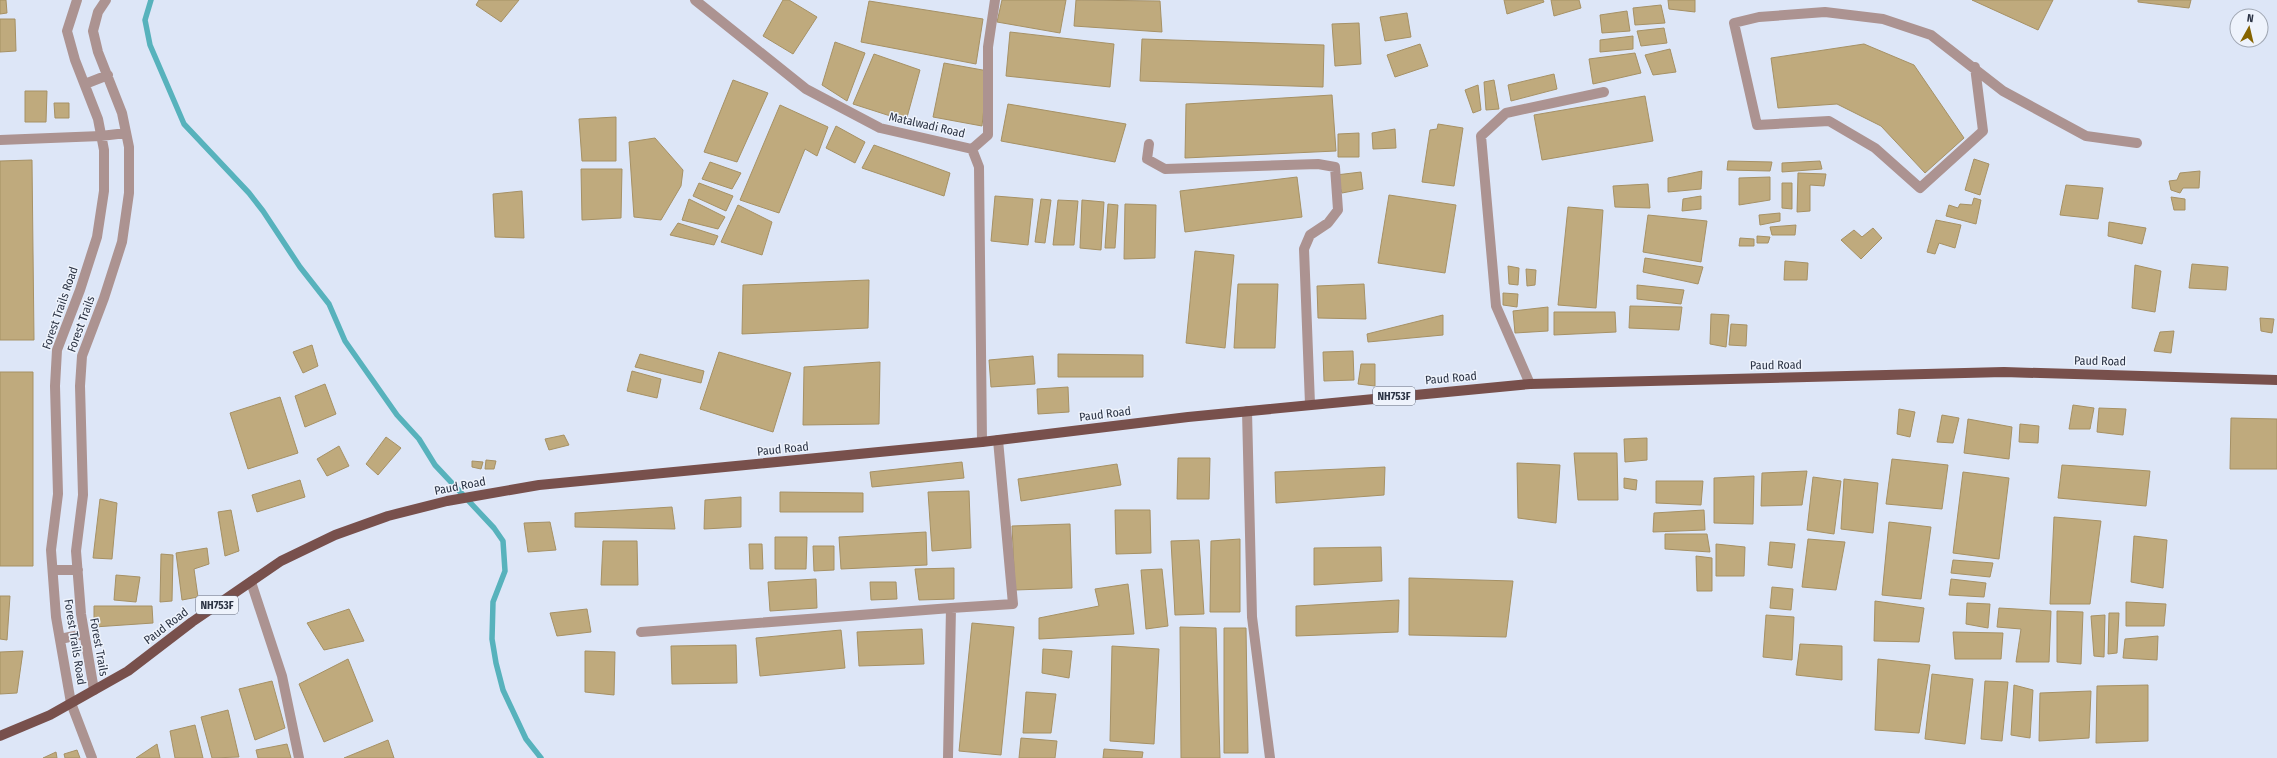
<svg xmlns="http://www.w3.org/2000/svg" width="2277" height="758" font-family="'Fira Sans Condensed',sans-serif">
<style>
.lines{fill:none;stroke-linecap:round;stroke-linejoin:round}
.stream{stroke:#57b2bc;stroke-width:5.5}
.building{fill:#bfaa7d;stroke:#a69165}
.minor{stroke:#ac9391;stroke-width:10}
.primary{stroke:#78504c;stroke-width:10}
.labels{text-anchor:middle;stroke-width:3;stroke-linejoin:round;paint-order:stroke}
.shield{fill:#eef3fc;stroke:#666d7c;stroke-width:1}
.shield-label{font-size:11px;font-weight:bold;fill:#2c3445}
.street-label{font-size:12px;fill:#2c3445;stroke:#eef3fc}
</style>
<rect width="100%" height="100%" fill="#dde6f7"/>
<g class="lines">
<path class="stream" d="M151,0L145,20L150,45L184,124L249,193L263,211L300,267L329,304L345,341L397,415L419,439L435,465L494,528L503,541L505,571L493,602L492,639L496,663L503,690L526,739L541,758"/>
</g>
<path class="building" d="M0,0H6L7,13L0,14Z
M479,0H519L501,22L476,5Z
M783,0H789L817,17L793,54L763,36Z
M1002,0H1066L1060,33L997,22Z
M1076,0L1160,1L1162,32L1074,26Z
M1504,0H1543L1544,2L1507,14Z
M1551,0H1579L1581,8L1554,16Z
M1668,0H1695V12L1669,9Z
M1972,0H2053L2038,30Z
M2138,0H2191L2189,8L2138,2Z
M869,1L983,19L976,64L861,42Z
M1661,5L1665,23L1635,25L1633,8Z
M1627,11L1630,31L1602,33L1600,15Z
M1407,13L1411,37L1385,41L1380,17Z
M0,19H15L16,51L0,52Z
M1359,23L1361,64L1335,66L1332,24Z
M1664,28L1667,43L1641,46L1637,31Z
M1010,32L1114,44L1110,87L1006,76Z
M1633,36V49L1600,52V40Z
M1142,39L1324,45L1323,87L1140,81Z
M835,42L865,53L847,101L822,85Z
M1420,44L1428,66L1395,77L1387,55Z
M1864,44L1914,65L1964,138L1925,173L1881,126L1837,104L1778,108L1771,58Z
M1670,49L1676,72L1653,75L1645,55Z
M1635,53L1641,73L1593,84L1589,59Z
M874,54L920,70L906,121L853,104Z
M944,63L988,71L982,126L933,117Z
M1554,74L1557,89L1511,101L1508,85Z
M733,80L768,93L737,162L704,152Z
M1494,80L1499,109L1486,110L1484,82Z
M1478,85L1481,110L1473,113L1465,90Z
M25,91H47L46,122H25Z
M1332,95L1336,151L1185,158L1186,104Z
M1645,96L1653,141L1542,160L1534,115Z
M54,103H69V118H55Z
M1008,104L1126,124L1115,162L1001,141Z
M780,105L828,127L817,156L805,149L779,213L740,200Z
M616,117V161H582L579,119Z
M1438,124L1463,128L1454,186L1422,182L1430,130L1437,129Z
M836,126L865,142L855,163L826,148Z
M1395,129L1396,148L1373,149L1372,133Z
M1359,133V157H1338V134Z
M655,138L683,170L681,186L661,220L634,217L629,142Z
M874,145L950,173L944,196L862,168Z
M1974,159L1989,164L1980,195L1965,190Z
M32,160L34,340H0V161Z
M1728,161L1772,162L1770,171L1727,170Z
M1820,161L1822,169L1782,172V163Z
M710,162L741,173L732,189L702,179Z
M581,169H622L621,218L582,220Z
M1702,171L1701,189L1668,192V178Z
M2200,171L2199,188H2183L2180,193L2171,190L2169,181L2177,180L2180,173Z
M1361,172L1363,189L1342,193L1336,175Z
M1798,173L1826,174L1824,186L1810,185V211L1797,212Z
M1297,177L1302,217L1185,232L1180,191Z
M1770,177V200L1739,205V178Z
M699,183L733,196L726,211L693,196Z
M1782,183H1792V209L1782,208Z
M1648,184L1650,208L1615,207L1613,186Z
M2066,185L2103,188L2098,219L2060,215Z
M522,191L524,238L495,237L493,194Z
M1389,195L1456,205L1445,273L1378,263Z
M995,196L1033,199L1028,245L991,241Z
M1701,196V209L1682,211L1683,199Z
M2171,197L2185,199V210H2174Z
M1974,198L1981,200L1976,224L1946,216L1949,205L1958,208L1960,204L1972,205Z
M689,199L725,217L718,229L682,220Z
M1041,199L1051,200L1045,243L1035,242Z
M1058,200L1078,201L1074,245H1053Z
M1082,200L1104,202L1101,250L1080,248Z
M1108,204L1118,205L1115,248H1105Z
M1125,204L1156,205L1155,258L1124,259Z
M738,205L772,222L762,255L721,242Z
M1568,207L1603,210L1596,308L1558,305Z
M1780,213V221L1760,225L1759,215Z
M1648,215L1707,221L1701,262L1643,252Z
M1936,220L1961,225L1955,248L1939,243L1935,254L1927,252Z
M2109,222L2146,228L2142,244L2108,236Z
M678,223L718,236L714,245L670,235Z
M1796,225L1795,235H1772L1770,227Z
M1873,228L1882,238L1861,259L1841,240L1854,230L1862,237Z
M1757,236L1770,237L1768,243H1757Z
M1740,238L1754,239V246H1739Z
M1195,251L1234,255L1225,348L1186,343Z
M1645,258L1703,267L1698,284L1643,272Z
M1785,261L1808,263L1807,280H1784Z
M2192,264L2228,267L2226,290L2189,288Z
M2135,265L2161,271L2155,312L2132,308Z
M1508,266L1519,268L1518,285L1509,284Z
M1526,269L1536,270L1535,285L1527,286Z
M869,280L868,328L742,334L743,285Z
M1238,284H1278L1275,348H1234Z
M1364,284L1366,319L1318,318L1317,286Z
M1637,285L1684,290L1681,304L1637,299Z
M1503,293L1518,294L1517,307L1503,305Z
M1630,306L1682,307L1679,330L1629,328Z
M1548,307V331L1515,333L1513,311Z
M1554,312H1615L1616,332L1554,335Z
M1711,314L1729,315L1726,347L1710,344Z
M1443,315V335L1368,342L1367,334Z
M2260,318L2274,319L2272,333L2261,331Z
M1731,324L1747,325L1746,346L1729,345Z
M2174,331L2171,353L2154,351L2160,332Z
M312,345L318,366L303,373L293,352Z
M1353,351L1354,380L1324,381L1323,352Z
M719,352L791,373L773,432L700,409Z
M640,354L704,371L701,383L635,367Z
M1058,354L1143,355V377H1058Z
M1033,356L1035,384L991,387L989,360Z
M880,362L879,424L803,425L804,367Z
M1361,364H1375V386L1358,384Z
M632,371L661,379L657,398L627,391Z
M0,372H33V566H0Z
M325,384L336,414L305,427L295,396Z
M1068,387L1069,412L1038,414L1037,389Z
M280,397L298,453L248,469L230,413Z
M2073,405L2094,408L2090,429H2069Z
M2099,408L2126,409L2123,435L2097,432Z
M1899,409L1915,412L1910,437L1897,434Z
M1942,415L1959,418L1953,443L1937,442Z
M2231,418L2277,419V469H2230Z
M1968,419L2012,427L2009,459L1964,453Z
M2020,424L2039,426L2038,443L2019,442Z
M564,435L569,445L549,450L545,439Z
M386,437L401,448L378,475L366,464Z
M1647,438V460L1625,462L1624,439Z
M339,446L349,466L327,476L317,459Z
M1574,453H1617L1618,500H1578Z
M1178,458H1210L1209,499H1177Z
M1892,459L1948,465L1942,509L1886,504Z
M486,460L496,461L494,469H485Z
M472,461L483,462L481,469L472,467Z
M962,462L964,478L872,487L870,472Z
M1517,463L1560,465L1556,523L1518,518Z
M1117,464L1121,485L1021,501L1018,479Z
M2062,465L2150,471L2146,506L2058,498Z
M1385,467L1384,495L1276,503L1275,472Z
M1807,471L1802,505L1761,506L1762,473Z
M1963,472L2009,478L1999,559L1953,553Z
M1754,476L1753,524L1714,523V478Z
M1813,477L1841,481L1834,534L1807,530Z
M1624,478L1637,480L1636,490L1624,488Z
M1844,479L1878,483L1873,533L1841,529Z
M300,480L305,497L257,512L252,495Z
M1656,481H1703L1701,505L1656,503Z
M969,491L971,548L932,551L928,492Z
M780,492L863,493V512H780Z
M741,497V527L704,529L705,500Z
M100,499L117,503L112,559L93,558Z
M672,507L675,529L575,527V513Z
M231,510L239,551L225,556L218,512Z
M1115,510H1150L1151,553L1116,554Z
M1704,510L1705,530L1653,532L1654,513Z
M2054,517L2101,521L2090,604H2050Z
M550,522L556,550L528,552L524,523Z
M1889,522L1931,527L1921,599L1882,595Z
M1070,524L1072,588L1015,590L1012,526Z
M926,532L927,565L841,569L839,537Z
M1665,534H1707L1710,552L1665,549Z
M2134,536L2167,540L2163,588L2131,582Z
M775,537H807L806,569H775Z
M1240,539V612H1210L1211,541Z
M1808,539L1845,542L1836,590L1802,587Z
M1199,540L1204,614L1175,615L1171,541Z
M603,541H637L638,585H601Z
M1770,542L1795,544L1792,568L1768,565Z
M749,544H762L763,569H750Z
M1716,544L1745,547L1744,576H1716Z
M813,546H834V570L814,571Z
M1381,547L1382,581L1314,585V548Z
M207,548L209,564L194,569L198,597L182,600L176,553Z
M161,554L173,555L172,601L160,602Z
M1696,556L1712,558V591H1697Z
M1953,560L1993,563L1990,577L1951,573Z
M954,568V599L919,600L915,569Z
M1162,569L1168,626L1146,629L1141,570Z
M116,575L140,577L136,602L114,600Z
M1409,578L1513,581L1506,637L1409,635Z
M816,579L817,608L770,611L768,582Z
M1951,579L1986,583L1984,597L1949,595Z
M870,582H896L897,599L871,600Z
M1128,584L1134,634L1039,639V618L1099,606L1095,589Z
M1772,587L1793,589L1791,610L1770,608Z
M0,596H10L7,640L0,639Z
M1399,600L1398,632L1296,636V606Z
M1875,601L1924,608L1919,642L1874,641Z
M2126,602L2166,604L2164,626H2126Z
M1967,603L1990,604L1988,628L1966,624Z
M94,606H152L153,623L94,627Z
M1999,608L2051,611L2049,662H2016L2021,629L1997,627Z
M349,609L364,641L324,650L307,623Z
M587,609L591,632L557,636L550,613Z
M2057,611L2083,612L2081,664L2057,662Z
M2109,613H2119L2117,653L2108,654Z
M1766,615L1794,617L1792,660L1763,657Z
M2105,615L2104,657L2094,656L2091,616Z
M972,623L1014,627L1001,755L959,751Z
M1180,627L1216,628L1220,758H1181Z
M1224,628H1246L1248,753H1224Z
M922,629L924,664L859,666L857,632Z
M841,630L845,668L760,676L756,638Z
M1953,632L2003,633L2001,659H1955Z
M2158,636L2157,660L2123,658L2125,639Z
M1800,644L1842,646V680L1796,675Z
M736,645L737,683L672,684L671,646Z
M1112,646L1159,649L1154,744L1110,741Z
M1043,649L1072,651L1069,678L1042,673Z
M23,651L17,693L0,694V652Z
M585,651L615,652L614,695L585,692Z
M348,659L373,721L324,742L299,684Z
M1878,659L1930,665L1919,733L1875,730Z
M1932,674L1973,679L1965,744L1925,739Z
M272,681L285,728L255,740L239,689Z
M1985,681L2008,682L2002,741L1981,739Z
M2014,685L2033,690L2030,738L2011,735Z
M2148,685V741L2096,743L2097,686Z
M2091,691L2089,738L2039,741L2040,693Z
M1026,692L1056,694L1051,733H1023Z
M228,710L239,757L212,758L201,717Z
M195,725L203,758H175L170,731Z
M1021,738L1057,741L1055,758H1019Z
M388,740L394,758H344Z
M157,744L160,758H136Z
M287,744L291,758H258L256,750Z
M1104,749L1143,752L1142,758H1103Z
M77,750L80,758H65L64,754Z
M56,752L57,758H43Z"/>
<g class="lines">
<path class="minor" d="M77,0L67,31L75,60L98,119L104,150V191L97,237L80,290L57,350L55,386L58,494L51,550L56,617L71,703L92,758
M695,0L806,89L880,128L972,149L979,167L982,442
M1975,67L1983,131L1920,188L1875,148L1829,121L1757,125L1734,23L1759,17L1825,12L1883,19L1931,35L2003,91L2086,136L2137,143
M85,84L108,75
M0,140L101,136L126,133
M1149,144L1147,159L1165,169L1318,164L1335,167L1338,210L1328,223L1310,235L1304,249L1310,404
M972,149L988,135V47L995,0
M1530,384L1496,306L1481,136L1506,113L1604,92
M1247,411L1252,617L1270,758
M53,570H78
M251,582L282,676L299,758
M641,632L951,608
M60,639L84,634
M94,690L81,614L76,551L83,495L80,386L82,356L104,298L122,242L129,193V147L122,113L98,52L93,31L98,12L106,0
M948,758L951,608L1013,604L998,440"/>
<path class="primary" d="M0,736L50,715L128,671L192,622L281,561L335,535L388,516L447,501L539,485L982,442L1188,417L1530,384L2004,372L2277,380"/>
</g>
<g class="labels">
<g class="shield">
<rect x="1373" y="387" width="42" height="18" rx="3"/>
<rect x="196" y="596" width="42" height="18" rx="3"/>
</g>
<g class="shield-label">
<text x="1394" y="400">NH753F</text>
<text x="217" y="609">NH753F</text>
</g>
<g class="street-label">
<text transform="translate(927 125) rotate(13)" y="4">Matalwadi Road</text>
<text transform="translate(60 308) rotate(-71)" y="4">Forest Trails Road</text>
<text transform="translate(81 324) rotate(-70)" y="4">Forest Trails</text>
<text transform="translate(2100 361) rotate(1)" y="4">Paud Road</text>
<text transform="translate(1776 365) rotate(-1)" y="4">Paud Road</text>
<text transform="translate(1451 378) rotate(-5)" y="4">Paud Road</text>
<text transform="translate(1105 414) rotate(-7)" y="4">Paud Road</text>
<text transform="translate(783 449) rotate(-6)" y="4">Paud Road</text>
<text transform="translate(460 486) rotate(-11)" y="4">Paud Road</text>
<text transform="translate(166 626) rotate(-37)" y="4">Paud Road</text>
<text transform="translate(75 642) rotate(81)" y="4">Forest Trails Road</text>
<text transform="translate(99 647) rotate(80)" y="4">Forest Trails</text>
</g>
</g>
<g transform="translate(2249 28) rotate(8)"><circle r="19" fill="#eef3fc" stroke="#a0a7b3"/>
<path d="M0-3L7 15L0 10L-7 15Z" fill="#866400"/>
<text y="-6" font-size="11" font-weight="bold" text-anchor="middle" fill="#2c3445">N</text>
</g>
</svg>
